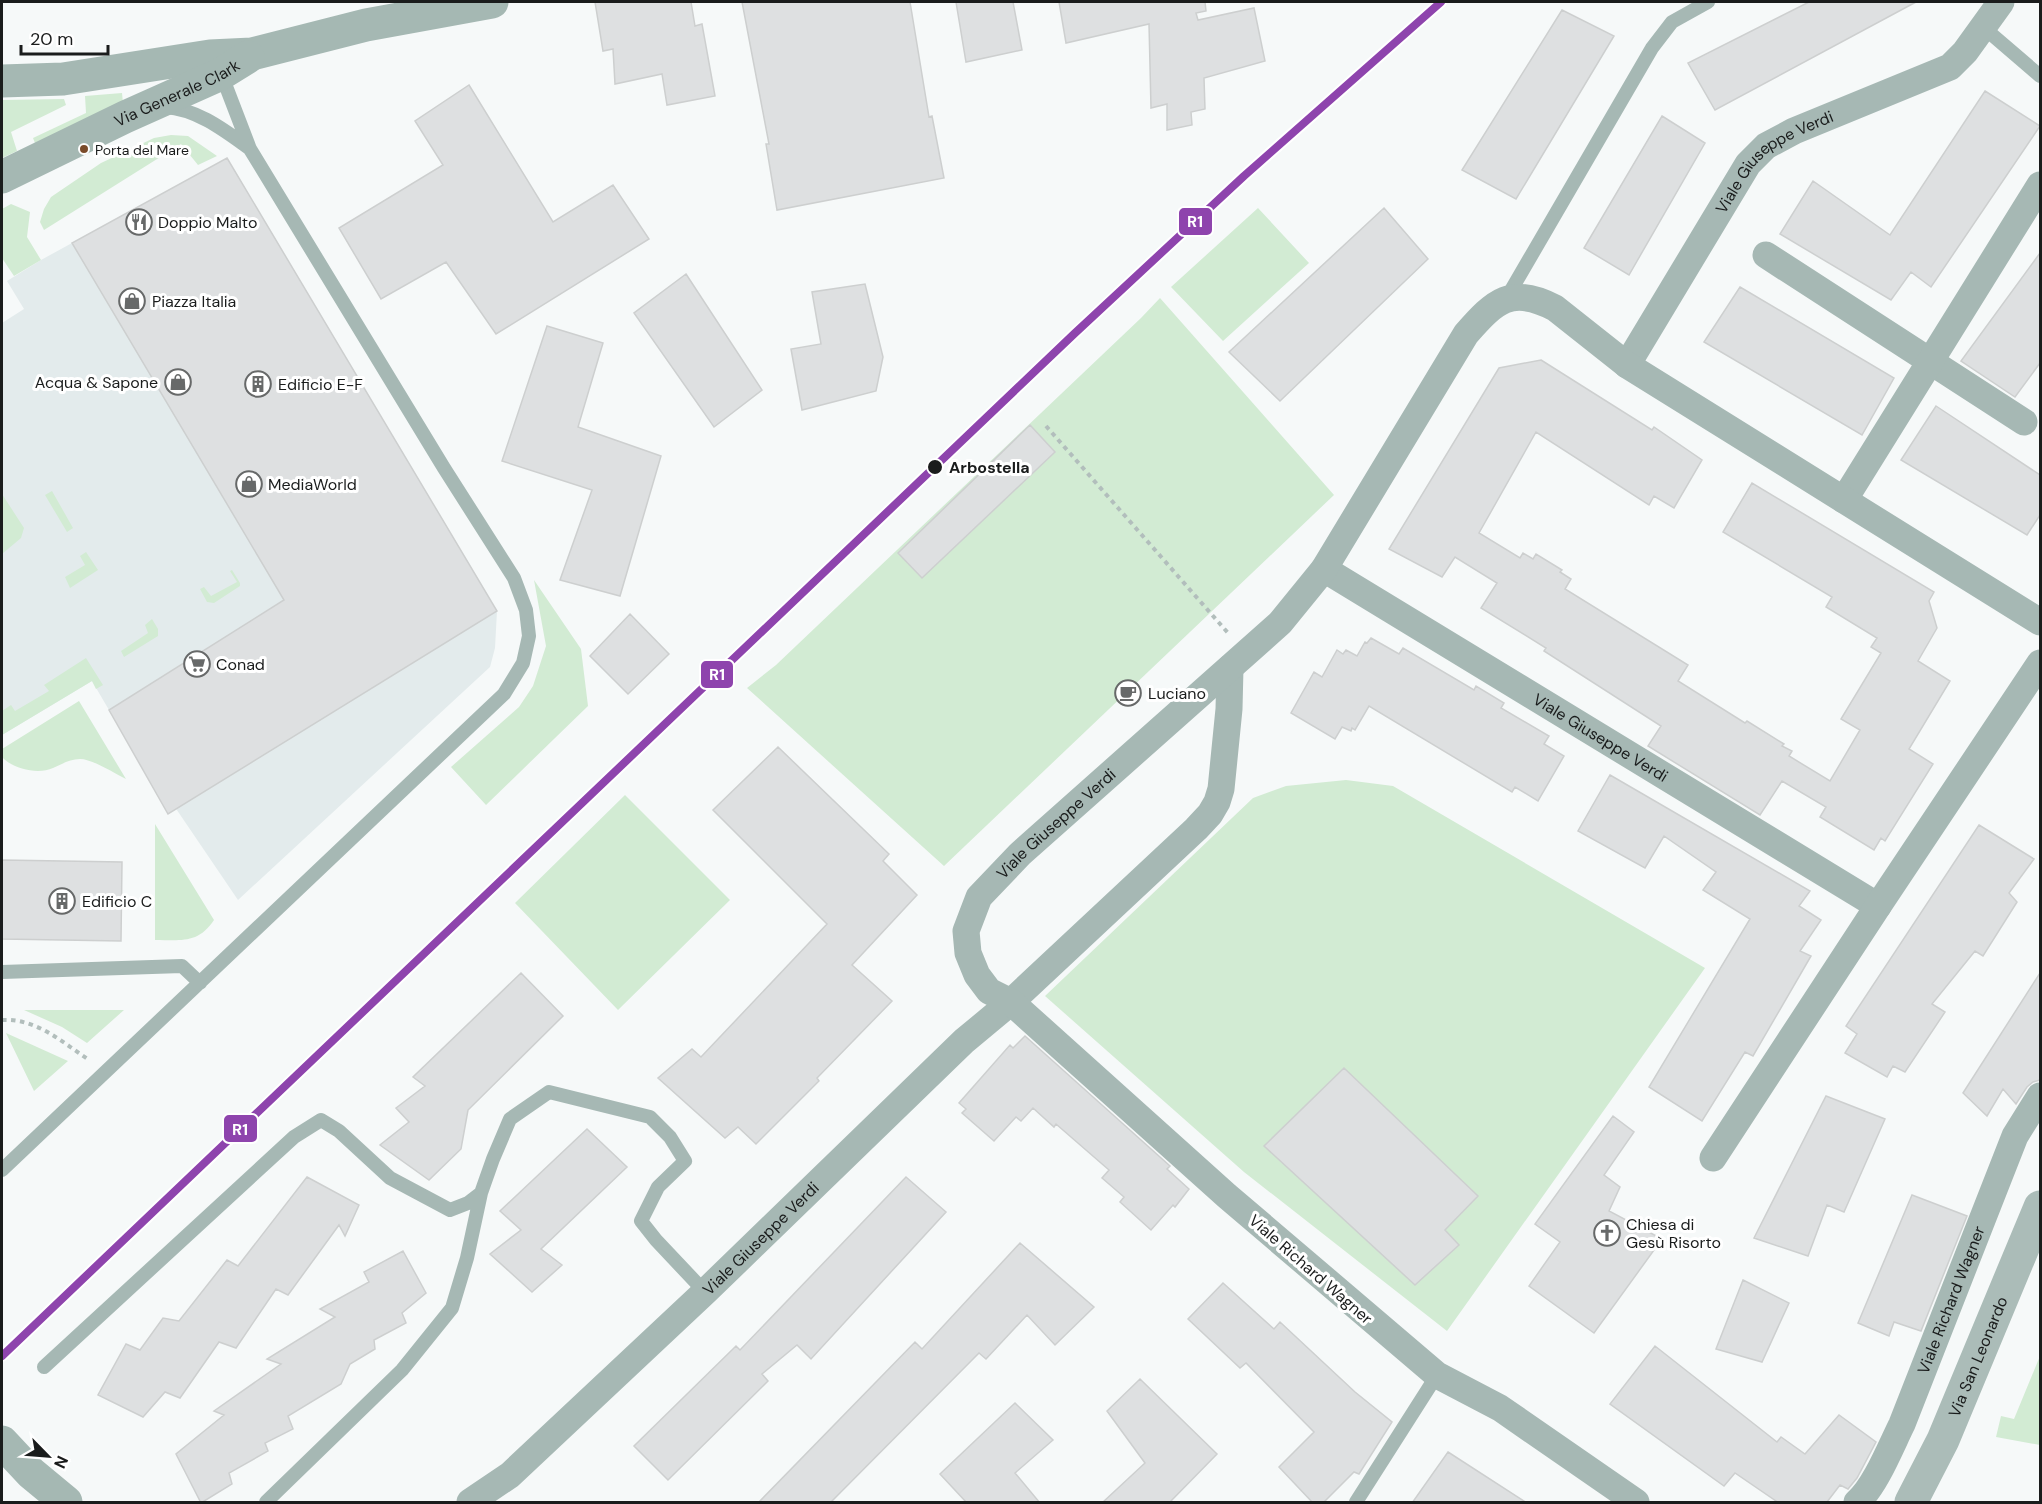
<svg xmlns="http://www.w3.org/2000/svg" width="2042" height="1504" font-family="'DM Sans',sans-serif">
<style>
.built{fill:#e3ebec}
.green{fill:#d2ebd3}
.building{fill:#dee0e1;stroke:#cdcfcf;stroke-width:1.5}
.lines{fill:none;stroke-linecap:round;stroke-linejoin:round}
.path{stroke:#b2bebc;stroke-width:4;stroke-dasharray:4.5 4.5;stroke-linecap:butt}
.service{stroke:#a6b8b4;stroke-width:14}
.minor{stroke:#a6b8b4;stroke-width:27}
.secondary{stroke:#a5b8b3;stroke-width:33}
.primary{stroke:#abbcb8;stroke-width:33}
.rail-1-casing{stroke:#fff;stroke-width:12}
.rail-1{stroke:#8e44ad;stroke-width:8}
.bus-dot{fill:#7a4b2a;stroke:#fff;stroke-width:2}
.stop-dot{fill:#1a1c1c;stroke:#fff;stroke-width:2}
.labels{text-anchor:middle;stroke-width:6;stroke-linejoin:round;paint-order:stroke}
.bus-label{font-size:14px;fill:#1a1c1c;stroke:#fff;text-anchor:start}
.street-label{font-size:16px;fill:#1a1c1c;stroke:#fff}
.poi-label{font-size:16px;fill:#1a1c1c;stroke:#fff;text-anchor:start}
.stop-label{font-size:16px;font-weight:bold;fill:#1a1c1c;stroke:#fff;text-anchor:start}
.line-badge{stroke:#fff;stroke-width:2}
.badge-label{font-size:16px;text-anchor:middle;font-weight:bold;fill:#fff}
</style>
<rect width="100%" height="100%" fill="#f6f9f9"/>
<path class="built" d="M227,158L497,611L495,648L490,667L238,900L109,710L92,681L2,735V323L24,309L7,281L41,260Z"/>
<path class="green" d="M122,93L123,103L35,143L33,138L86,113L85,96Z
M64,99L66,105L11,132L17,151L2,158V100Z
M171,135L188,136L217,156L198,165L181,144L44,230L40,222L44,209L51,197L101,163L154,138Z
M11,204L30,212L27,237L41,260L14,276L2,258V209Z
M1258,208L1309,263L1223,341L1171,287Z
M1160,298L1334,495L944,866L747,688L776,665L1141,318Z
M52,491L73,528L67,532L45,495Z
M2,494L24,528L21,538L2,554Z
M86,552L98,570L70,588L65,577L85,565L80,556Z
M232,570L240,583V586L214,603L207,602L200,589L204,587L211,596L237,582L230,571Z
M534,580L581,649L588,706L486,805L451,767L519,707L533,686L546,646Z
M152,619L158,629V636L124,657L121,651L148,633L145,625Z
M86,658L103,685L96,689L92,681L2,735V711L11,705L15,711L49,691L44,685Z
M79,701L126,779C114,773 92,759 80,759C70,759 62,764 53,768C38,775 13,769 2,757V749Z
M1346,780L1393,786L1705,968L1447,1331L1244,1172L1045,996L1253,798L1286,786Z
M625,795L730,900L618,1010L515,903Z
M155,824L214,920C198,944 181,940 155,940Z
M24,1010H124L87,1043L62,1027Z
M6,1033L68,1061L34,1091Z
M2040,1356V1445L1996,1437L2001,1416L2014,1419Z"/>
<path class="building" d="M595,2H691L695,26L702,24L715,96L667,105L662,74L615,84L613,49L603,51Z
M742,2H910L929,117L932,116L944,178L777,210L766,144H769Z
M956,2H1013L1022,50L966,62Z
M1059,2H1205L1206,11L1196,13L1198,20L1254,8L1265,61L1204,78L1205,109L1191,112L1192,125L1167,130V104L1151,108L1149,24L1066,43Z
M1809,2H1916L1715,110L1688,63Z
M1562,10L1614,36L1516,199L1462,170Z
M469,85L553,222L613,185L649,239L496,334L446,262L381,299L339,228L443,165L415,121Z
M1985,91L2040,126L1931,287L1911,272L1891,300L1780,234L1813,181L1890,235Z
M1662,116L1705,143L1629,275L1584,248Z
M227,158L497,611L168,814L109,710L284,600L72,243Z
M1384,208L1428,259L1280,401L1229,352Z
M2040,253V363L2015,397L1961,361Z
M686,274L762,390L714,427L634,313Z
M865,284L883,357L876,391L802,410L791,349L821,344L812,292Z
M1740,287L1894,378L1862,435L1704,342Z
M547,326L603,343L578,427L661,456L620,596L560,580L592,490L502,461Z
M1541,360L1652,430L1654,427L1702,460L1674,508L1654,496L1649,505L1536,432L1479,533L1520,558L1523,553L1533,559L1536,554L1562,570L1560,572L1571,579L1565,589L1688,665L1678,681L1745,723L1747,721L1784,744L1782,746L1792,751L1789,756L1830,781L1860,730L1841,719L1881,653L1871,647L1877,638L1826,607L1832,597L1723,532L1752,483L1934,592L1929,601L1937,628L1918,661L1950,681L1909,749L1933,764L1885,841L1881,838L1874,850L1820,817L1826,807L1782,781L1760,815L1648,746L1661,726L1544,651L1546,648L1481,608L1497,583L1455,557L1442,577L1389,549L1499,368Z
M1936,406L2040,475V515L2027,535L1901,460Z
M1030,425L1055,452L922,578L898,553Z
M630,614L669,654L628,694L590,656Z
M1371,638L1399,654L1403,648L1474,690L1476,686L1504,703L1501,708L1549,736L1544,744L1564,756L1538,801L1515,787L1512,792L1369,706L1355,730L1352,728L1351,731L1342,727L1335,739L1291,713L1314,672L1322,677L1337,650L1343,654L1346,650L1357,656L1365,642L1367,643Z
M778,747L889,854L883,861L917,895L852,965L892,1001L817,1078L819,1081L756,1144L738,1127L725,1138L658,1078L692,1049L701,1057L827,924L713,810Z
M1610,775L1810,891L1799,906L1821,920L1800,951L1811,956L1753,1056L1745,1052L1702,1121L1649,1087L1750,919L1703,890L1716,872L1664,836L1645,868L1578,831Z
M1979,825L2034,859L2009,893L2017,902L1983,956L1975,951L1932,1004L1945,1012L1905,1072L1893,1066L1887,1077L1845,1053L1857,1034L1846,1026Z
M2,860L122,862L121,941L2,939Z
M521,973L563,1016L468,1110L461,1149L429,1180L380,1145L409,1122L396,1108L425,1086L413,1077Z
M2040,973V1080L2033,1082L2027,1087L2016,1104L2003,1089L1987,1116L1963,1093Z
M1025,1036L1170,1166L1167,1169L1189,1189L1175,1207L1173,1205L1151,1230L1120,1202L1124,1197L1102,1178L1109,1170L1056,1124L1054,1127L1033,1108L1021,1121L1016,1117L994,1141L962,1113L966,1109L959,1103L1010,1045L1013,1048Z
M1344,1068L1478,1196L1445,1230L1459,1245L1415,1285L1264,1146Z
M1826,1096L1885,1119L1844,1212L1827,1205L1808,1256L1754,1238Z
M1613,1116L1634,1132L1604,1175L1620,1187L1609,1211L1662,1239L1594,1333L1529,1286L1560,1242L1535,1224Z
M587,1129L627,1167L541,1249L562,1265L532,1292L490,1254L521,1230L500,1211Z
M307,1177L359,1205L345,1236L339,1225L288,1295L276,1289L236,1348L219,1342L180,1398L165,1392L143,1417L98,1395L126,1344L140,1350L163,1318L179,1321L227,1260L238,1266Z
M906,1177L946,1212L811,1359L797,1345L762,1374L768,1381L668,1480L634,1446L736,1346L740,1350Z
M1912,1195L1967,1216L1921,1331L1894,1322L1889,1336L1858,1323Z
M1020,1243L1094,1307L1055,1345L1027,1315L986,1359L979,1353L830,1503H758L915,1342L922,1349Z
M403,1251L426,1293L402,1313L406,1323L374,1340L375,1349L350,1364L341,1384L288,1416L293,1429L265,1443L268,1451L229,1473L232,1484L201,1503L176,1454L224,1415L214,1411L281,1364L267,1359L335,1317L320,1309L369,1282L364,1272Z
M1743,1280L1789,1303L1762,1362L1716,1349Z
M1223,1283L1274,1329L1280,1322L1355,1392L1392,1422L1359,1474L1354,1472L1323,1503H1313L1279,1467L1314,1432L1246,1363L1240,1368L1188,1319Z
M1655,1346L1777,1442L1781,1437L1805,1454L1839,1415L1876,1442L1857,1478L1848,1489L1840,1485L1827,1502L1779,1503L1735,1473L1724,1486L1610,1404Z
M1140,1379L1217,1454L1169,1503H1102L1145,1463L1107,1411Z
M1015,1403L1053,1440L1015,1473L1040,1503H967L940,1474Z
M1448,1452L1527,1503H1412Z"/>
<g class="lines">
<path class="path" d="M1046,426L1228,633
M2,1020C36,1018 62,1042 89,1060"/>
<path class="service" d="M1983,27L2040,76
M165,107C197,109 224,130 249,148
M1506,299L1652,48L1672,22L1708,2
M2,972L182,966L200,983
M2,1170L504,694L523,663L529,636L526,610L514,578L444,468L250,149L227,89L218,74
M44,1367L294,1137L321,1120L339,1131L390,1178L450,1210L468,1203L481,1193L493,1159L510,1119L549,1092L650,1117L670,1137L685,1161L658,1187L641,1221L656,1240L705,1292
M266,1502L402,1370L452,1308L467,1258L481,1193
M1356,1502L1437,1375"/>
<g class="minor">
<path d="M1766,255L2024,422"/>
<path id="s1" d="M1627,365L1748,164L1766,146L1794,131L1950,67L1965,52L2001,2"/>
<path d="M1844,500L2040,185"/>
<path id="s2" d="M1324,569L1878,906"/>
<path d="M1713,1158L1878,906L2040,663"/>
<path id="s3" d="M470,1502L510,1475L705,1292L964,1041L1011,1002L1196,829L1210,814L1217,802L1221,789L1229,709L1230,668"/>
<path id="s4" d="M1636,1502L1500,1408L1437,1375L1227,1196L1011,1002L989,991L977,975L968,953L966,931L979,897L1020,854L1280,623L1324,569L1466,334C1495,301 1511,285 1555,308L1627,365L2040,622"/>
<path id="s5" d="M1857,1502C1875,1487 1891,1446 1902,1424L2015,1136L2040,1096"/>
</g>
<g class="secondary">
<path d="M2,81L63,79L210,56L252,54L366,25L492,2"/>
<path id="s6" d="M2,177L125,117L219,75L248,57"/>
<path d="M2,1442L31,1473L66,1502"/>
</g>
<path class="primary" id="s7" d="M1911,1502L1943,1440L2040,1207"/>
<g class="rail-1-casing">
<path id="rail-1" d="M2,1356L1074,334L1244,176L1441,2"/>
</g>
<use href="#rail-1" class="rail-1"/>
</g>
<defs>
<g id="restaurant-ring" transform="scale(1.35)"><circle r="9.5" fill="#fff" stroke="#676969" stroke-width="1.5"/><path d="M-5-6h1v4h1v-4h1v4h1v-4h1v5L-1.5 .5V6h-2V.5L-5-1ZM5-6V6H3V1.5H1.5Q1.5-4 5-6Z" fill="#676969"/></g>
<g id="shop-ring" transform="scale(1.35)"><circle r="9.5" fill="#fff" stroke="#676969" stroke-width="1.5"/><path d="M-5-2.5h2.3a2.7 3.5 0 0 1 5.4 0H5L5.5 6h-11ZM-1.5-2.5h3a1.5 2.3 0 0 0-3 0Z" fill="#676969"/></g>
<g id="building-ring" transform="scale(1.35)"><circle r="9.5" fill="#fff" stroke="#676969" stroke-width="1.5"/><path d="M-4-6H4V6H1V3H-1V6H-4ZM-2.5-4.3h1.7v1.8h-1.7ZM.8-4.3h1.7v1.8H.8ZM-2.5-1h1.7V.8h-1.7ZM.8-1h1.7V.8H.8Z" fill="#676969"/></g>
<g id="supermarket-ring" transform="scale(1.35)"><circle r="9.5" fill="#fff" stroke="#676969" stroke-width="1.5"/><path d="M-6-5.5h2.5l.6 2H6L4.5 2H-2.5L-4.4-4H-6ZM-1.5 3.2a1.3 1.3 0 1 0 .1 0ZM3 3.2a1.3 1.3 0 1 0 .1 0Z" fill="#676969"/></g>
<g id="cafe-ring" transform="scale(1.35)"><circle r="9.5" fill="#fff" stroke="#676969" stroke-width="1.5"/><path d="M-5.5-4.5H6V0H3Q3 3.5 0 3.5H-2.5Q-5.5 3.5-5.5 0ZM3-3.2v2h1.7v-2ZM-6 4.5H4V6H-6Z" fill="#676969"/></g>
<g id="church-ring" transform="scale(1.35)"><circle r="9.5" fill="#fff" stroke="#676969" stroke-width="1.5"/><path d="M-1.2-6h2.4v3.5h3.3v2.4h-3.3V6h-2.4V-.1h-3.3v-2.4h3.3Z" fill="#676969"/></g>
</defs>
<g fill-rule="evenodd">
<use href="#restaurant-ring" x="139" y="222"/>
<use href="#shop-ring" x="132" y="301"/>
<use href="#shop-ring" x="178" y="382"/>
<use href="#building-ring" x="258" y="384"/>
<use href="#shop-ring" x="249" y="484"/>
<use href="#supermarket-ring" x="197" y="664"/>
<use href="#cafe-ring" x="1128" y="693"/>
<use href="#building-ring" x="62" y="901"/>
<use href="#church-ring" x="1607" y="1233"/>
</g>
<circle class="bus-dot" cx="84" cy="149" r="5"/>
<circle class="stop-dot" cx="935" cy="467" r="8"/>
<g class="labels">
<g class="bus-label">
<text x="95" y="155">Porta del Mare</text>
</g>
<g class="street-label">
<text dy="6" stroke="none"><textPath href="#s6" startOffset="194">Via Generale Clark</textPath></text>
<text dy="6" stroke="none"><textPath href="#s1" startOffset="256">Viale Giuseppe Verdi</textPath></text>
<text dy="6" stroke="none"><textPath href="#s2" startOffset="324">Viale Giuseppe Verdi</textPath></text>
<text dy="6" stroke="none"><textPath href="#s4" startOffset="1036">Viale Giuseppe Verdi</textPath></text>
<text dy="6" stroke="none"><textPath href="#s3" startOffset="393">Viale Giuseppe Verdi</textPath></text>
<text transform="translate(1311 1269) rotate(41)" y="6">Viale Richard Wagner</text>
<text dy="6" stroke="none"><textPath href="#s5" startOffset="224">Viale Richard Wagner</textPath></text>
<text dy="6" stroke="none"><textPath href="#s7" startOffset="160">Via San Leonardo</textPath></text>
</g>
<g class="poi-label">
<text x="158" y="228">Doppio Malto</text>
<text x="152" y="307">Piazza Italia</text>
<text x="158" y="388" text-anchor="end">Acqua &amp; Sapone</text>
<text x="278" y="390">Edificio E-F</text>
<text x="268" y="490">MediaWorld</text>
<text x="216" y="670">Conad</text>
<text x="1148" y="699">Luciano</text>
<text x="82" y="907">Edificio C</text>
<text x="1626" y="1230">Chiesa di<tspan x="1626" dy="18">Gesù Risorto</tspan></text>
</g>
<g class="stop-label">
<text x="949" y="473">Arbostella</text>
</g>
</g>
<g class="line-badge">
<rect x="1178" y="207" width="35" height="29" rx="6" fill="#8e44ad"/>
<rect x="700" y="660" width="34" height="29" rx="6" fill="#8e44ad"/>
<rect x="223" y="1114" width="35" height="29" rx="6" fill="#8e44ad"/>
</g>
<g class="badge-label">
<text x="1195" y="227">R1</text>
<text x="717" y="680">R1</text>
<text x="240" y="1135">R1</text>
</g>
<rect width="2042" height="1504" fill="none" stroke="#1a1c1c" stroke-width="6"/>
<g transform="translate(48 1456) rotate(115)" stroke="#ffffff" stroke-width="4.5" paint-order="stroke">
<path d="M0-4.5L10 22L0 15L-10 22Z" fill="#1a1c1c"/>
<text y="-9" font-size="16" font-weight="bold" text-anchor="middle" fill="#1a1c1c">N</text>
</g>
<path d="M21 45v9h87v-9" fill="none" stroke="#1a1c1c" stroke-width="3"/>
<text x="30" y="45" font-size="18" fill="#1a1c1c" stroke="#ffffff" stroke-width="4.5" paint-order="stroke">20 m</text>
</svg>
